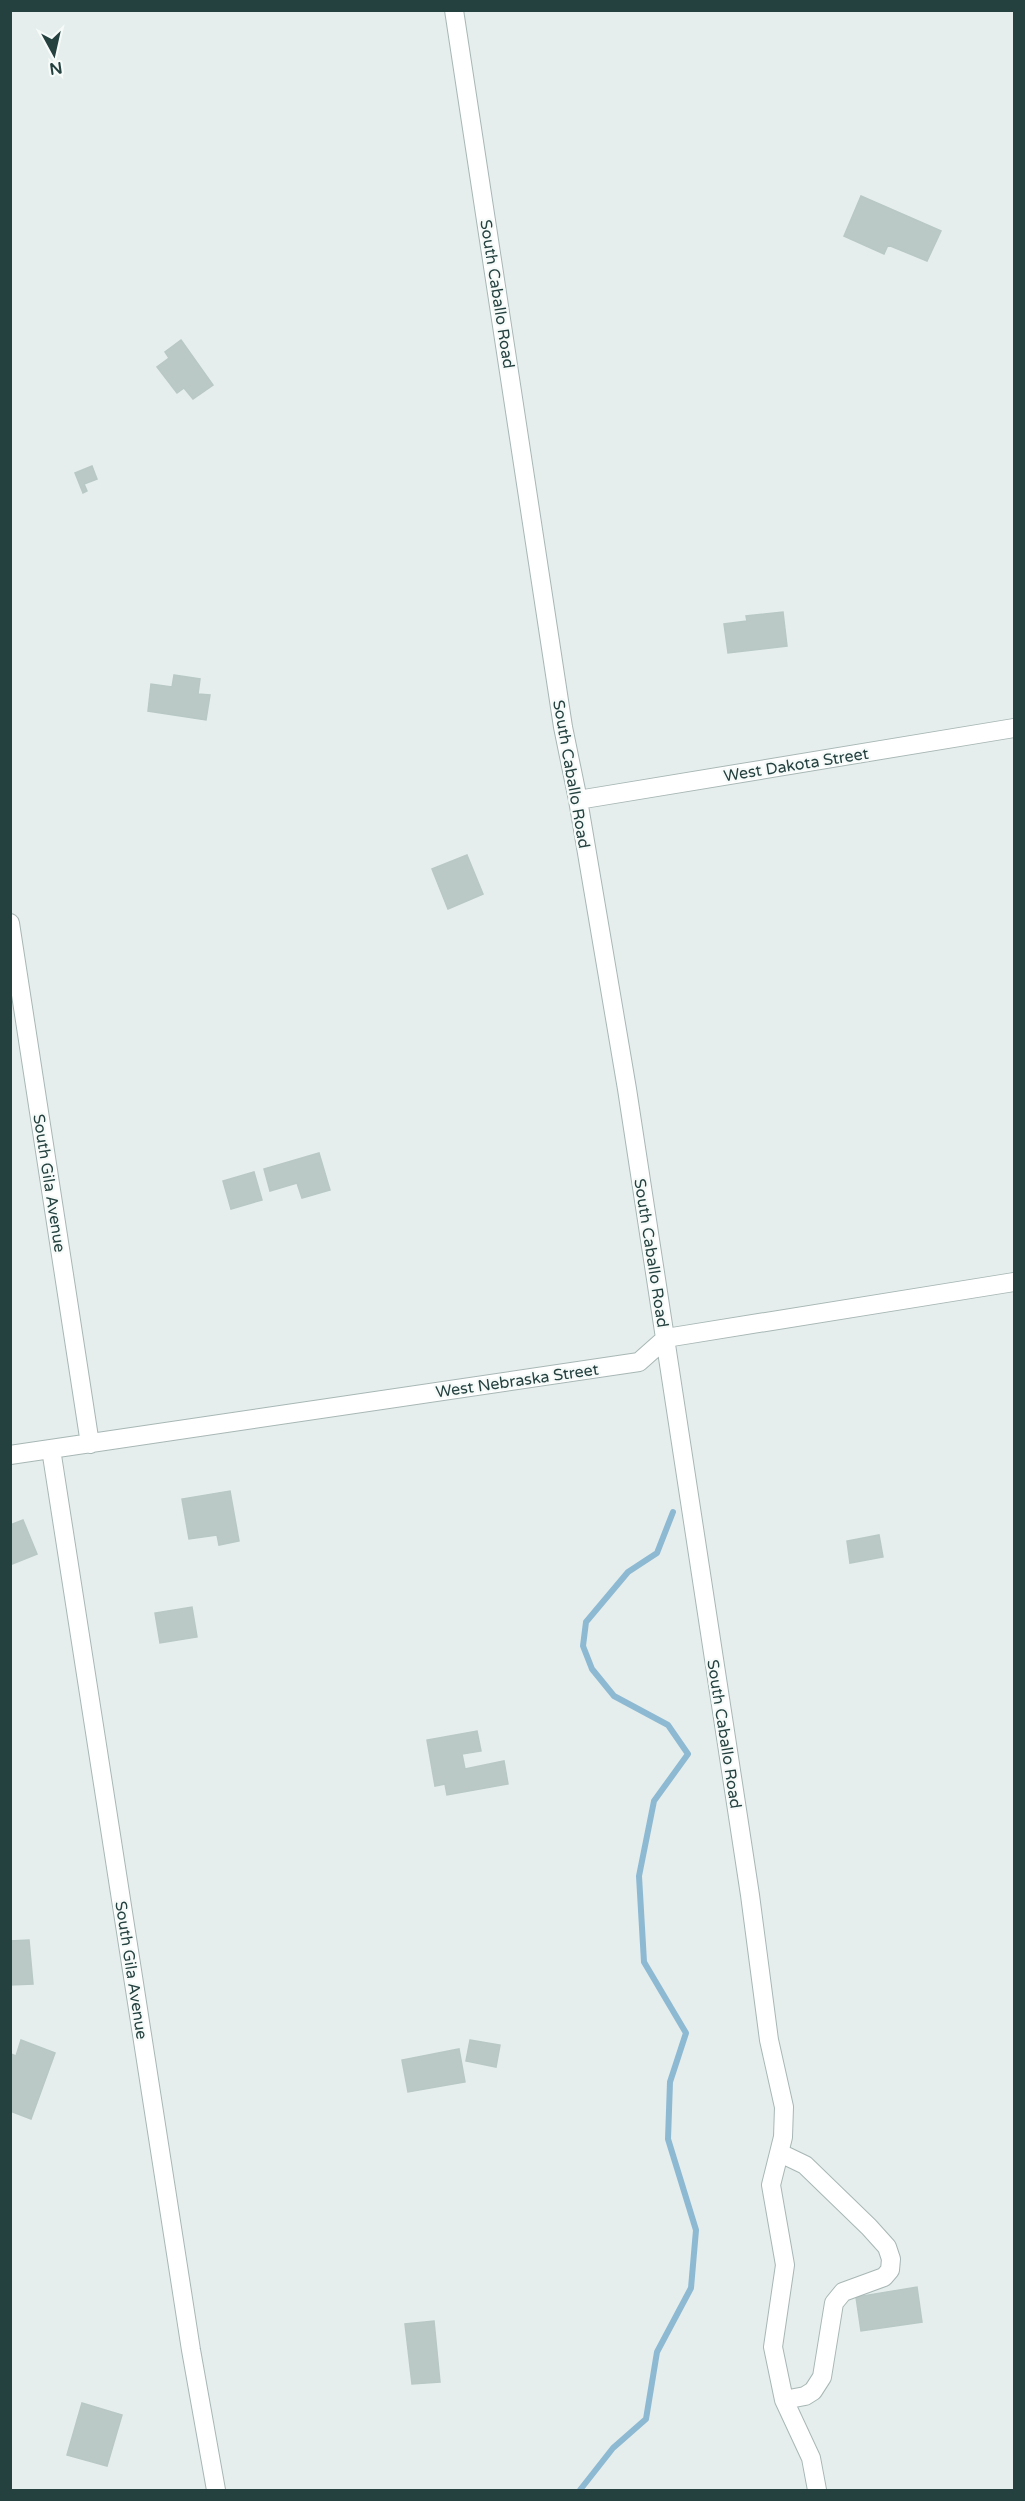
<svg xmlns="http://www.w3.org/2000/svg" width="1025" height="2501" font-family="'Varela Round',sans-serif">
<style>
.lines{fill:none;stroke-linecap:round;stroke-linejoin:round}
.stream{stroke:#8eb9d3;stroke-width:6}
.building{fill:#bbc9c6;stroke:#b8c8c5;stroke-width:1.5}
.minor-casing{stroke:#a7b7b5;stroke-width:20}
.minor{stroke:#fff;stroke-width:18}
.labels{text-anchor:middle;stroke-width:4.5;stroke-linejoin:round;paint-order:stroke}
.street-label{font-size:16px;fill:#24413f;stroke:#f6fbf9}
</style>
<rect width="100%" height="100%" fill="#e5eeec"/>
<g class="lines">
<path class="stream" d="M580,2490L613,2448L646,2419L657,2352L691,2288L696,2230L668,2139L670,2082L686,2033L644,1962L639,1876L654,1801L688,1754L668,1725L614,1696L592,1669L583,1646L586,1622L628,1572L657,1553L673,1512"/>
</g>
<path class="building" d="M861,196L941,231L927,261L888,245L884,254L844,236Z
M181,340L213,385L193,399L184,388L177,393L157,367L169,358L165,352Z
M92,466L97,479L84,484L87,491L83,493L75,473Z
M783,612L787,646L728,653L724,624L747,621L746,616Z
M174,675L200,679L198,694L210,695L206,720L148,711L151,684L172,687Z
M467,855L483,894L448,909L432,869Z
M319,1153L330,1190L302,1198L297,1183L270,1191L264,1169Z
M254,1172L262,1200L231,1209L223,1181Z
M230,1491L239,1541L219,1545L217,1535L189,1539L182,1499Z
M23,1520L37,1554L10,1565V1525Z
M879,1535L883,1557L850,1563L847,1541Z
M192,1607L197,1637L160,1643L155,1613Z
M477,1731L481,1751L462,1754L465,1769L504,1761L508,1784L447,1795L445,1784L435,1786L427,1740Z
M29,1940L33,1984L10,1985V1941Z
M21,2040L55,2053L31,2119L10,2111V2057L11,2054L16,2056Z
M470,2040L500,2045L496,2067L466,2061Z
M459,2049L465,2082L408,2092L402,2060Z
M917,2287L922,2322L861,2331L856,2297Z
M434,2321L440,2382L412,2384L405,2324Z
M82,2403L122,2415L107,2466L67,2455Z"/>
<g class="lines">
<g class="minor-casing">
<path id="minor" d="M454,10L563,727L578,800L627,1089L750,1895L769,2040L784,2107L783,2137L771,2185L785,2265L773,2347L784,2400L811,2458L817,2490
M578,800L1014,728
M10,923L90,1444
M51,1449L191,2350L216,2490
M10,1455L639,1362L666,1338L1014,1282
M780,2153L805,2165L869,2227L887,2247L891,2259L890,2270L884,2277L843,2292L834,2303L822,2377L813,2391L805,2396L784,2400"/>
</g>
<use href="#minor" class="minor"/>
</g>
<g class="labels">
<g class="street-label">
<text transform="translate(498 294) rotate(81)" y="6">South Caballo Road</text>
<text transform="translate(796 764) rotate(-9)" y="6">West Dakota Street</text>
<text transform="translate(572 774) rotate(80)" y="6">South Caballo Road</text>
<text transform="translate(50 1183) rotate(81)" y="6">South Gila Avenue</text>
<text transform="translate(652 1253) rotate(81)" y="6">South Caballo Road</text>
<text transform="translate(517 1380) rotate(-8)" y="6">West Nebraska Street</text>
<text transform="translate(725 1734) rotate(81)" y="6">South Caballo Road</text>
<text transform="translate(132 1970) rotate(81)" y="6">South Gila Avenue</text>
</g>
</g>
<rect width="1025" height="2501" fill="none" stroke="#24413f" stroke-width="24"/>
<g transform="translate(54 54) rotate(172)" stroke="#f6fbf9" stroke-width="4.5" paint-order="stroke">
<path d="M0-4.5L10 22L0 15L-10 22Z" fill="#24413f"/>
<text y="-9" font-size="16" font-weight="bold" text-anchor="middle" fill="#24413f">N</text>
</g>
</svg>
